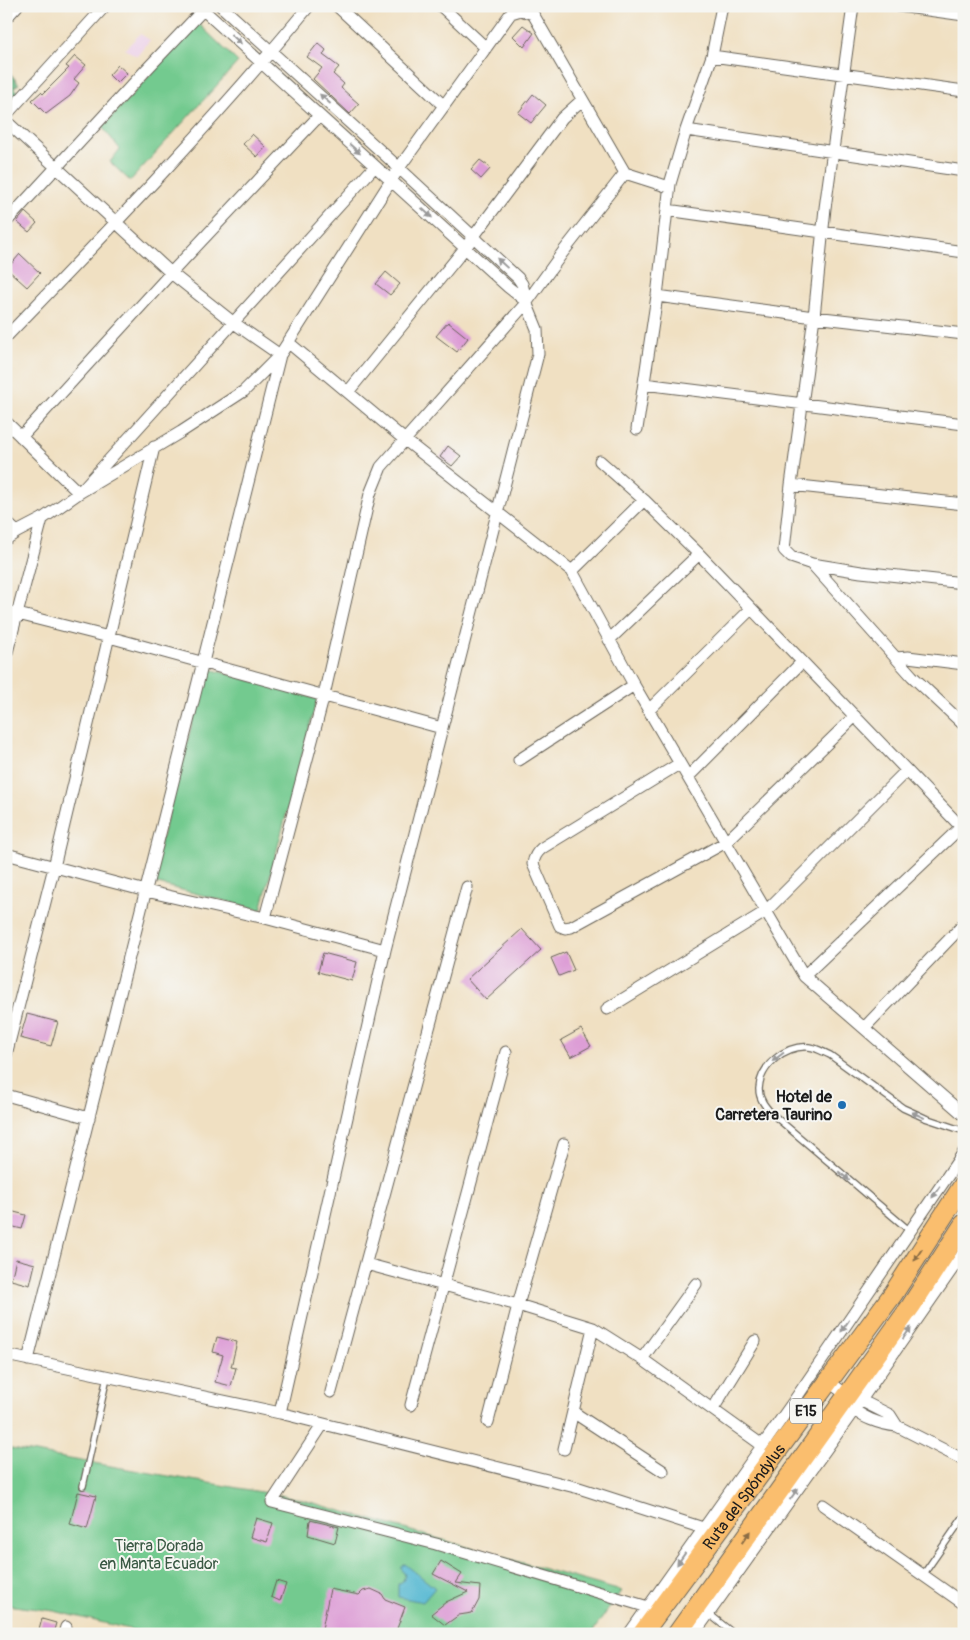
<svg xmlns="http://www.w3.org/2000/svg" width="970" height="1640" font-family="Pangolin,sans-serif">
<style>
.built{fill:#edd1e9}
.green{fill:#73ca8f;stroke:#487356}
.forest{fill:#5eae7a;stroke:#3d654b}
.water{fill:#53b7d1;stroke:#386a76}
.building{fill:#dd9dd6}
.lines{fill:none;stroke-linecap:round;stroke-linejoin:round}
.service-casing{stroke:#666156;stroke-width:8}
.minor-casing{stroke:#666156;stroke-width:13}
.trunk-casing{stroke:#666156;stroke-width:21}
.service{stroke:#fff;stroke-width:5.5}
.minor{stroke:#fff;stroke-width:11}
.trunk{stroke:#fabe6e;stroke-width:19}
.oneway{fill:#999}
.oneway2{fill:#8b6d45}
.poi-dot{fill:#1f6fb2;stroke:#f6f6f2;stroke-width:2}
.labels{text-anchor:middle;stroke-width:4;stroke-linejoin:round;paint-order:stroke}
.shield{fill:#f6f6f2;stroke:#5d5d5c;stroke-width:1}
.shield-label{font-size:15px;font-weight:bold;fill:#1c1c1c}
.poi-label{font-size:16px;font-weight:bold;fill:#1c1c1c;stroke:#f6f6f2;text-anchor:end}
.street-label{font-size:16px;fill:#1c1c1c;stroke:#f6f6f2}
.park-label{font-size:16px;fill:#3a5944;stroke:#f6f6f2}
</style>
<rect width="100%" height="100%" fill="#f6f6f2"/>
<filter id="ink" filterUnits="userSpaceOnUse"><feTurbulence type="fractalNoise" baseFrequency=".02" numOctaves="2"/><feDisplacementMap in="SourceGraphic" scale="10" xChannelSelector="R" yChannelSelector="G"/><feConvolveMatrix kernelMatrix="1 2 1 2 8 2 1 2 1" color-interpolation-filters="sRGB"/></filter>
<filter id="wash" filterUnits="userSpaceOnUse"><feTurbulence type="fractalNoise" baseFrequency=".0096" numOctaves="4" result="noise"/><feDisplacementMap in="SourceGraphic" scale="20" xChannelSelector="R" yChannelSelector="G"/><feGaussianBlur stdDeviation="1.12" result="paint"/><feColorMatrix in="noise" values="0 0 0 0 0 0 0 0 0 0 0 0 0 0 0 0 0 1.4 0 .05"/><feComposite in="paint" operator="in"/></filter>
<g filter="url(#wash)">
<rect width="100%" height="100%" fill="#f0e0c2"/>
<path class="built" d="M140,34L150,40L137,56L125,49Z"/>
<path class="green" d="M197,22L238,62L130,181L110,162L120,149L102,127L149,76L176,44Z
M210,669L317,699L261,910L150,882L193,720Z
M6,1448L296,1498L621,1591L591,1634H150L54,1611L6,1605Z"/>
<path class="forest" d="M6,68L19,84L14,87L21,95L6,108Z"/>
<path class="water" d="M405,1564L435,1588L423,1602L398,1597V1584L403,1581L405,1575L401,1568Z"/>
<g id="blocks">
<path class="building" d="M523,25L534,33L524,47L513,36Z
M318,43L326,50L323,55L339,67L333,74L344,84L341,88L359,104L350,114L313,79L322,68L307,57Z
M75,56L86,65L74,79L79,83L70,96L46,114L32,100L41,92L43,94L69,68L66,66Z
M118,65L127,73L117,83L109,75Z
M533,94L546,105L531,123L518,113Z
M252,134L266,147L257,157L243,144Z
M480,160L491,168L481,179L471,170Z
M25,212L37,223L29,232L17,222Z
M20,254L40,273L27,287L7,269Z
M386,272L400,284L390,295L376,284Z
M448,322L468,338L457,352L436,336Z
M448,446L461,456L452,466L440,457Z
M522,929L541,950L486,1000L467,979Z
M566,952L574,970L559,976L551,958Z
M323,953L357,962L352,981L318,972Z
M27,1014L58,1022L51,1046L20,1038Z
M581,1029L591,1046L571,1057L561,1040Z
M6,1210L26,1215L22,1229L6,1225Z
M16,1259L35,1264L30,1285L11,1280Z
M217,1337L237,1342L231,1367L236,1368L231,1386L215,1382L223,1355L213,1352Z
M78,1492L96,1496L87,1529L70,1524Z
M256,1518L273,1523L267,1542L250,1537Z
M310,1520L339,1527L335,1543L308,1535Z
M441,1561L462,1574L456,1583L480,1586L479,1600L472,1613L459,1615L445,1625L431,1614L446,1602L468,1592L433,1574Z
M276,1581L286,1584L280,1601L271,1597Z
M330,1589L359,1595L363,1591L371,1589L382,1594L385,1599L405,1607L395,1634H347L322,1629Z
M42,1619L56,1623L53,1634L39,1630Z"/>
</g>
</g>
<g filter="url(#ink)">
<use href="#blocks" fill-opacity="0" stroke="#666156" stroke-width="1"/>
<g class="lines">
<g class="service-casing">
<path id="service" d="M910,1231L771,1113C765,1106 759,1099 759,1089C760,1065 786,1045 809,1047C817,1048 823,1052 830,1055L903,1108L925,1118L964,1131
M83,1486L107,1377
M923,1575L964,1516
M708,1613L734,1634"/>
</g>
<g class="minor-casing">
<path id="minor" d="M199,6L508,287L527,302
M221,6L385,155L518,278L522,284L528,307L537,329L538,354L385,950L280,1413
M337,6L444,106
M441,6L486,48
M853,6L825,208L814,317L791,485L784,550L791,557L812,564L861,572L964,583
M899,6L964,15
M6,18L17,6
M712,56L964,91
M6,115L105,6
M6,121L171,273L234,323L280,355L28,1360
M686,130L964,171
M667,210L964,252
M6,222L146,70L203,10
M657,296L814,317L964,334
M6,337C110,229 214,122 309,6
M289,343L405,440L572,571L634,685L804,976L964,1115
M644,384L964,424
M348,392L465,248L562,118L582,100
M6,422L79,493L375,166
M637,429L657,296L670,184L686,130L712,56L722,6
M21,437L171,273L319,116
M600,461L644,500L699,554L964,830
M791,485L964,504
M6,522L17,532
M6,539L17,532L42,519L79,493L181,432L244,391L280,355L399,168L511,13L521,10L533,14L625,173L669,187
M812,564L912,676L964,725
M572,571L644,500
M6,611L109,637L442,728
M609,640L699,554
M6,656L42,519
M896,658L908,657L964,664
M649,710L751,609
M519,760L634,685
M679,764L542,848C536,853 534,857 533,864L560,926L565,928L571,927L726,842L855,716
M688,777L802,662
M6,854L146,891L265,918L385,950
M265,918L324,695L370,494L381,467L527,302L563,252L625,173
M804,976L961,827
M607,1009L765,912L906,771
M864,1028L964,924
M6,1055L54,867L154,447
M6,1095L89,1118
M366,1264L518,1305L593,1328L642,1359L762,1445
M6,1355L280,1413L579,1488L703,1528
M642,1359L696,1284
M825,1379L847,1395L860,1400L890,1415L897,1426
M331,1392L467,887
M851,1404C856,1417 883,1425 897,1426L964,1460
M411,1405L506,1052
M713,1409L755,1341
M573,1412L663,1471
M488,1422L518,1305L564,1144
M323,1424L272,1502L436,1544L648,1607
M564,1449L593,1328
M823,1505L964,1604
M64,1634L66,1627
M629,1634L794,1401L964,1152
M694,1634L854,1410L964,1252"/>
</g>
<g class="trunk-casing">
<g id="trunk">
<path id="s1" d="M642,1634L893,1294L964,1184"/>
<path d="M677,1634L911,1306L964,1224"/>
</g>
</g>
<use href="#service" class="service"/>
<use href="#minor" class="minor"/>
<use href="#trunk" class="trunk"/>
</g>
<defs><path id="oneway-solid" d="M-6-.8H1V-3.2L6.5 0L1 3.2V.8H-6Z" transform="scale(1.25)"/></defs>
<g class="oneway">
<use href="#oneway-solid" transform="translate(236 39) rotate(42)"/>
<use href="#oneway-solid" transform="translate(325 99) rotate(-138)"/>
<use href="#oneway-solid" transform="translate(355 149) rotate(42)"/>
<use href="#oneway-solid" transform="translate(427 213) rotate(43)"/>
<use href="#oneway-solid" transform="translate(502 263) rotate(-137)"/>
<use href="#oneway-solid" transform="translate(778 1057) rotate(143)"/>
<use href="#oneway-solid" transform="translate(918 1115) rotate(-156)"/>
<use href="#oneway-solid" transform="translate(844 1176) rotate(40)"/>
<use href="#oneway-solid" transform="translate(936 1192) rotate(124)"/>
<use href="#oneway-solid" transform="translate(845 1326) rotate(124)"/>
<use href="#oneway-solid" transform="translate(907 1333) rotate(-55)"/>
<use href="#oneway-solid" transform="translate(794 1494) rotate(-54)"/>
<use href="#oneway-solid" transform="translate(681 1559) rotate(125)"/>
</g>
<g class="oneway2">
<use href="#oneway-solid" transform="translate(918 1255) rotate(123)"/>
<use href="#oneway-solid" transform="translate(746 1537) rotate(-55)"/>
</g>
</g>
<circle class="poi-dot" cx="842" cy="1105" r="5"/>
<g class="labels">
<rect class="shield" x="790" y="1398.5" width="32" height="25" rx="4"/>
<g class="shield-label">
<text x="806" y="1416">E15</text>
</g>
<g class="poi-label">
<text x="832" y="1102">Hotel de<tspan x="832" dy="18">Carretera Taurino</tspan></text>
</g>
<g class="street-label">
<text dy="6" stroke="none"><textPath href="#s1" startOffset="171">Ruta del Spóndylus</textPath></text>
</g>
<g class="park-label">
<text x="159" y="1551">Tierra Dorada<tspan x="159" dy="18">en Manta Ecuador</tspan></text>
</g>
</g>
<rect width="970" height="1640" fill="none" stroke="#f6f6f2" stroke-width="25"/>
</svg>
